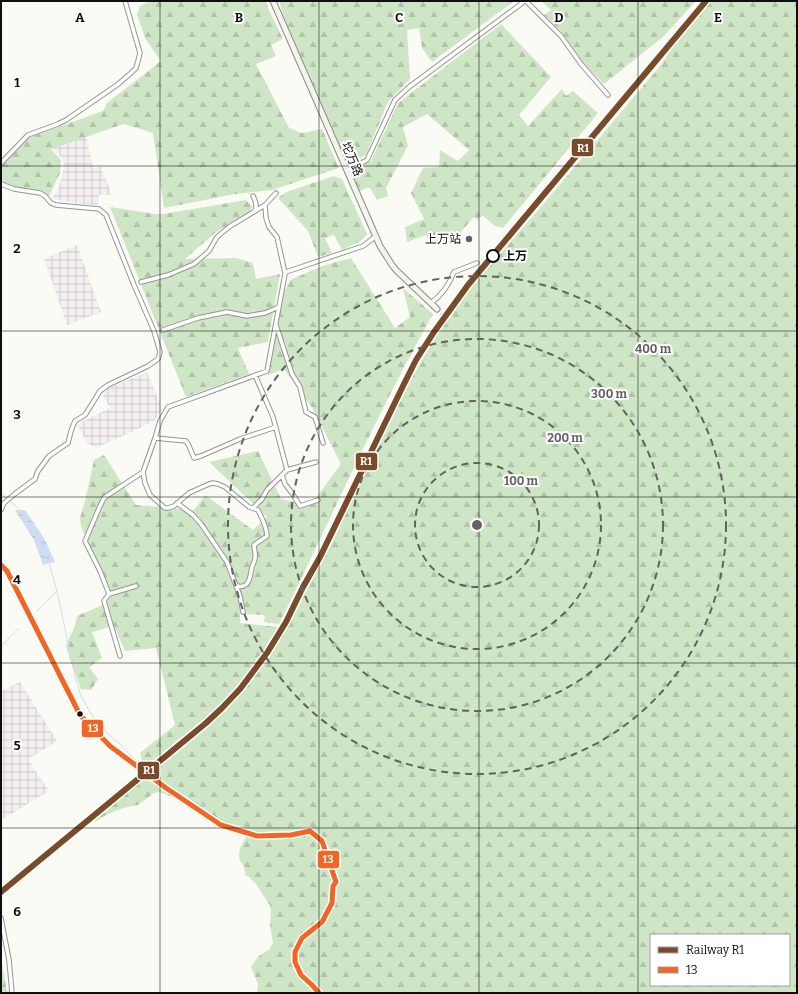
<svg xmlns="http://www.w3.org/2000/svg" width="798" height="994" font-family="Bitter,'Noto Sans SC',serif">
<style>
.industrial{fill:url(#industrial-grid)}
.forest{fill:url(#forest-firs);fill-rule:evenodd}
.water{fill:url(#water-ripples)}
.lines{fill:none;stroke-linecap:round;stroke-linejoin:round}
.stream{stroke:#cfddf2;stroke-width:1}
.street-tunnel{stroke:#d8d8d2;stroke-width:3.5;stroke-dasharray:3.5 2;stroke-linecap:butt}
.street-casing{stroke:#959593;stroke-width:5.5}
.secondary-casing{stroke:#8c8c89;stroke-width:7}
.street{stroke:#fefefe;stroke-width:3.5}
.secondary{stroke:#f3f4ec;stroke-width:5}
.bus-1-casing{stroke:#fff;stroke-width:8}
.bus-1{stroke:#f26522;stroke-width:5}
.rail-1-casing{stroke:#fff;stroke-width:9}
.rail-1{stroke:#7a4b2a;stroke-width:6}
.grid{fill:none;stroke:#0f0f0f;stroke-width:1;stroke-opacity:0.55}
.ring{fill:none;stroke:#626260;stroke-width:2;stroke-dasharray:7 5}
.poi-dot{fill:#626260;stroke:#fff;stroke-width:1.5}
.stop-dot{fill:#fff;stroke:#0f0f0f;stroke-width:2}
.bus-dot{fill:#0f0f0f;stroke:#fff;stroke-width:1.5}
.labels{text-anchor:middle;stroke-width:4;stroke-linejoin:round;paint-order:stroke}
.street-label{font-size:12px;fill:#0f0f0f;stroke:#fff}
.poi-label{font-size:12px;fill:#0f0f0f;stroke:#fff;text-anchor:end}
.stop-label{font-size:12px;font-weight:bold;fill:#0f0f0f;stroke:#fff;text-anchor:start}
.grid-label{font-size:13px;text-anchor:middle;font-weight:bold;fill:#0f0f0f;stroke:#fff;stroke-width:4;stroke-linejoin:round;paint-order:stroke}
.centre{fill:#626260;stroke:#fff;stroke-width:2}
.ring-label{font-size:12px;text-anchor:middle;font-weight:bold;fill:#626260;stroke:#fff;stroke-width:4;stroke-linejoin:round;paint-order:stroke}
.line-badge{stroke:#fff;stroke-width:1.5}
.badge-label{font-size:11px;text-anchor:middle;font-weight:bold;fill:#fff}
</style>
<defs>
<pattern id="industrial-grid" width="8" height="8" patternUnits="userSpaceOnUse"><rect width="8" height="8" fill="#f3eff0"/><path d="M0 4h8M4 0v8" fill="none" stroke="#cfcccd"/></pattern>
<pattern id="forest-firs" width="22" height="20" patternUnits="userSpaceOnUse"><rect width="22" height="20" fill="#cfe6c6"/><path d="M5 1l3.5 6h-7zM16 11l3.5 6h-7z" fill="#b1c4a9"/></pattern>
<pattern id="water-ripples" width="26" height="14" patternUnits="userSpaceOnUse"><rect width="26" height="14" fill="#cfddf2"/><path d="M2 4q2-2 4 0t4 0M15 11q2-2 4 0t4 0" fill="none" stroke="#b1bcce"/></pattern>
</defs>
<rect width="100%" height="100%" fill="#fbfbf5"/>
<path class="industrial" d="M86,135L93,169L101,167L112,195H99L98,205L75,203L52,199L59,187L64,167L63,159L52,148Z
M77,245L101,312L67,325L44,259Z
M147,372L162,409L154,421L125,435L96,448L87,443L77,424L110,408L103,396L106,389Z
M20,682L57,741L28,759L49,791L1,820V691Z"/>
<path class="forest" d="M150,1H266L268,8L283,39L271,45L276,56L256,64L289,128L302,133L322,129L339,168L272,190L235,194L164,208L153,133L124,124L51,149L61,160L60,173L49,196L41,192L16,187L1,181V163L22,140L103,111L107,103L161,61L146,40L137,15L140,6Z
M279,1H514L432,62L422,48L419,28L407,30L410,79L388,102L366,155L346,166L287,27Z
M541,1H696L663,37L604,84L584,64L561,31L544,15L551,10Z
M711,1H797V993H257L258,984L251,967L255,961L260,955L270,949L273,943L270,925L271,907L256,884L249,877L245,875L244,866L240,861L239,856L240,848L247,835L234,832L226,828L172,797L159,792L154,793L138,805L123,808L106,815L95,822L97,818L212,722C241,695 264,662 286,628L408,385L430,346L455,308L470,289L540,208L660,66L672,48ZM651,935H789V985H651Z
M501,24L551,77L519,115L528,126L562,89L566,96L573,91L598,113L503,228L495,226L482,215L478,220L474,217L460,233H459L451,242L433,246L426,235L407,242L405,227L424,219L411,193L423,168L439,167L440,150L458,161L469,150L427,114L403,127L408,146L386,188L388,196L377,200L370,188H366L357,193L350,175L371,161L398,103Z
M334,176L342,179L367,234L361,241L342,250L334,235L325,238L332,253L318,257L308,231L278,198L286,192Z
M246,200L252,206L250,212L216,232L185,259L236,258L253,263L256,279L280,274L268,342L238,348L249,374L186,397L110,207L155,214H163Z
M351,258L395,328L410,317L403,288L433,314C376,415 330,521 279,624L264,622L265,615L240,614V623L278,627L259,659L227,700L144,768L140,753L175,725L156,648L125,651L114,626L92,632L102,658L89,667L98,679L91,690L81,689L69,657L66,645L75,626L77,616L107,603L109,598L111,597L81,526L80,518L85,501L94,460L104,455L136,505L194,510L205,495L253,530L267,517L209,462L258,451L281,499L311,505L341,464L313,409L284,369L268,375L284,293L290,280L322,266Z
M1,959L7,991H13V993H1Z"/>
<path class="water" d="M15,510H25L44,538L55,562L43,565L34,540Z"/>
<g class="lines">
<path class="stream" d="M1,493L21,511
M49,563L57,591L75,676L81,696L93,717L113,739L120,744L139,764
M37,611L57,591
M1,646L19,628
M152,775L207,808"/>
<path class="street-tunnel" d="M437,309L450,322
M136,767L150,777"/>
<g class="street-casing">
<path id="street" d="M526,1L561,36L581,64L608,95
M1,163L28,135L58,124L66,120L117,85L131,73L136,68L138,61L140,53L125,1
M347,171L367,160L395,100L409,87L521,4L524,1
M1,184L14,189L40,193L45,196L51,203L56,205L99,209L106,215L134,285L154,331L160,352L158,359L148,366L108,385L100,391L85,415L75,421L71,431L68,443L49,456L38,471L35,479L16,493L4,503L1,510
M253,196C256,202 257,205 255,211
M265,205L266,218L269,227L277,237L285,273
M141,282L168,275L194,264L209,251L217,237L229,227L265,205L276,193
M431,303C442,295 449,285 454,272L477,263
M276,325L292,374L300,387L306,412L315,417L323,443
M163,330L198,318L227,312L247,316L265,313L279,307
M255,375L273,417L287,470
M155,438L186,441L189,446L194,458L201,456L240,439L276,427
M143,472L145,483L150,495L165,508H168L174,506L189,493L209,484L213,483L218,484L225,487L249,507L258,510C262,518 267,527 267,536L254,545C254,549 256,554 255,558C255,561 253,564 252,567C250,576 250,589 237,586
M282,475L285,484L292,493L300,506L318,500
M177,503L193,515L201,524L227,562L240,596L243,612
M253,508L262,499L267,490L287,470L316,462
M1,565L7,571L80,715L110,746L136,767
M109,594L100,571L85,541L100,506L104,498L114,491L143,472L155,438L160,421L168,407L267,371L285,274L286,272L363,246L375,237
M120,656L104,601L109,594L136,586
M150,777L221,825L257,836L291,835L310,831L322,841L336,882L333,886L332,903L322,922L302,938L295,952V962L301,975L312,985L319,993
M1,918L9,960L12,993"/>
</g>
<g class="secondary-casing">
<path id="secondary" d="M273,1L380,246L392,265L397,271L437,309"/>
</g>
<use href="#street" class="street"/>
<use href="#secondary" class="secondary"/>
<g class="bus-1-casing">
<path id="bus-1" d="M1,565L7,571L80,715L110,746L166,788L221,825L257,836L291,835L310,831L322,841L336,882L333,886L332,903L322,922L302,938L295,952V962L301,975L312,985L319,993"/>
</g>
<use href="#bus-1" class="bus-1"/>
<g class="rail-1-casing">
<path id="rail-1" d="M1,892L206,723L222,708L240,689L267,653L286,622L303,587L320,557L403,386L416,360L434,332L468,285L706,1"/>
</g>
<use href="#rail-1" class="rail-1"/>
</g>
<path class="grid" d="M160,1V993M319,1V993M479,1V993M638,1V993M1,166H797M1,331H797M1,497H797M1,663H797M1,828H797"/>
<g class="ring">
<circle cx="477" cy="525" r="62"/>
<circle cx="477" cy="525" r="124"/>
<circle cx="477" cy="525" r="186"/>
<circle cx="477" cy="525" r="249"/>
</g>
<circle class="poi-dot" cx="469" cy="239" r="4"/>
<circle class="stop-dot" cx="493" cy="256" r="6"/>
<circle class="bus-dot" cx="80" cy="714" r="3.5"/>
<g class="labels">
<g class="street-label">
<text transform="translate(352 159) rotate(67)" y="4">坨万路</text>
</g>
<g class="poi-label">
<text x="461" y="243">上万站</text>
</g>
<g class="stop-label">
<text x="503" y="260">上万</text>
</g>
</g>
<g class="grid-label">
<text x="80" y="22">A</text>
<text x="239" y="22">B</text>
<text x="399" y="22">C</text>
<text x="559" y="22">D</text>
<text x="718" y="22">E</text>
<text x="17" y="87">1</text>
<text x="17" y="253">2</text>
<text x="17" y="419">3</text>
<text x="17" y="584">4</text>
<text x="17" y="750">5</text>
<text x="17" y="916">6</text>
</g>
<circle cx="477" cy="525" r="6" class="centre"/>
<g class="ring-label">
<text x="653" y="353">400 m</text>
<text x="609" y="398">300 m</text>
<text x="565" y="442">200 m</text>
<text x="521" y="485">100 m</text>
</g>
<g class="line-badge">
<rect x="571" y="138" width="23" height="19" rx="4" fill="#7a4b2a"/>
<rect x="355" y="452" width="23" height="19" rx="4" fill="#7a4b2a"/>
<rect x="81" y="719" width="23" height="19" rx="4" fill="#f26522"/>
<rect x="137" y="761" width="23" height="19" rx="4" fill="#7a4b2a"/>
<rect x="317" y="850" width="23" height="19" rx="4" fill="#f26522"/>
</g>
<g class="badge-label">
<text x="583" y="152">R1</text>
<text x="366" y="465">R1</text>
<text x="93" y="732">13</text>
<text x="149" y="774">R1</text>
<text x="328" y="863">13</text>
</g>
<rect width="798" height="994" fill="none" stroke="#0f0f0f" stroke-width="4"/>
<rect x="650" y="934" width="140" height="52" fill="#ffffff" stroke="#9f9f9f"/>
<rect x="658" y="947" width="20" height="6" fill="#7a4b2a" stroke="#9f9f9f"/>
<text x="686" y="954" font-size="12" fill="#0f0f0f">Railway R1</text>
<rect x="658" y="967" width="20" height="6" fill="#f26522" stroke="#9f9f9f"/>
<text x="686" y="974" font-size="12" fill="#0f0f0f">13</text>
</svg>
